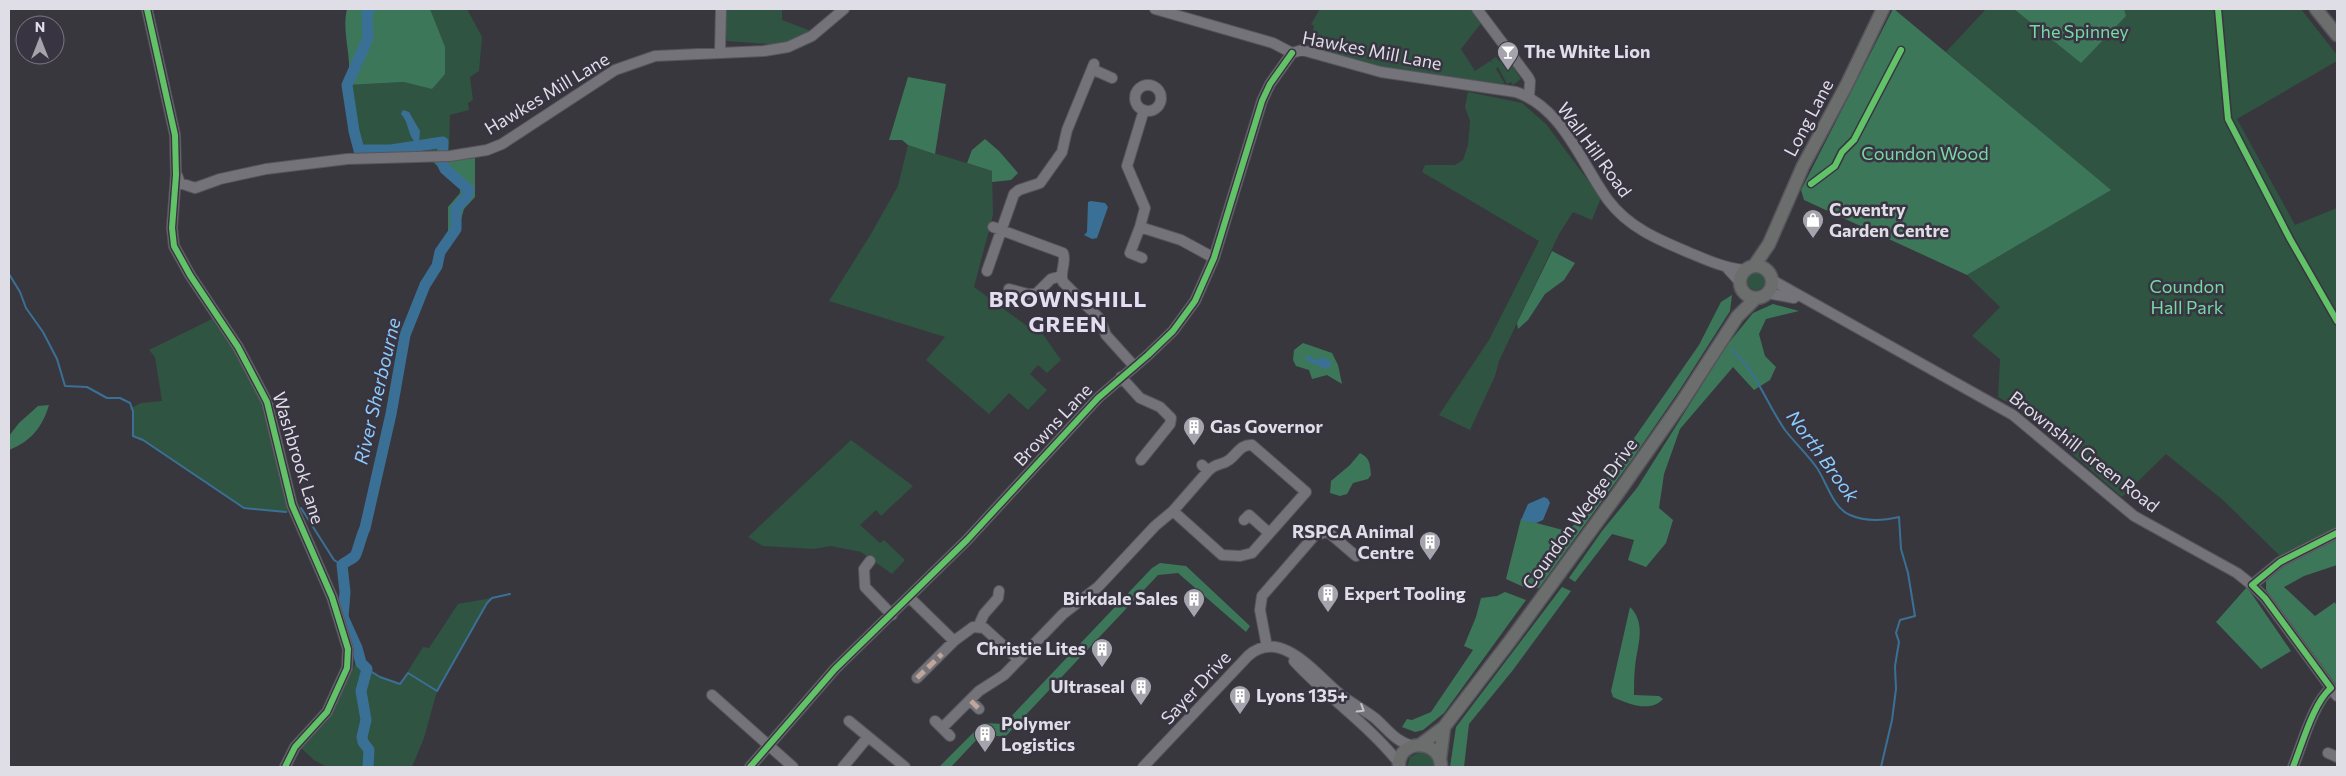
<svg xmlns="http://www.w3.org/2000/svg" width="2346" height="776" font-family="Commissioner,sans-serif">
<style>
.green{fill:#2f5441}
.forest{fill:#3d775a}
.water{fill:#3b7096}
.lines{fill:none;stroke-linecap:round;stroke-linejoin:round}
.stream{stroke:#3b7096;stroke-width:2}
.river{stroke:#3b7096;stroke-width:11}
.minor-casing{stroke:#57555c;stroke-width:12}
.major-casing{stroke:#57555c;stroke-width:15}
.minor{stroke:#747379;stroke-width:10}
.major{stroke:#6c6e6e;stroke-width:12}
.quiet{stroke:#c0a59a;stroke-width:5;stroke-dasharray:10 5;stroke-linecap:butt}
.cycleway-casing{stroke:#383441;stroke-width:9}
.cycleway{stroke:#61c268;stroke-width:6}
.oneway{stroke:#c4c2cb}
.labels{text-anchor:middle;stroke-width:5;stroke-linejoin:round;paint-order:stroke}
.park-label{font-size:18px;fill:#77d8a4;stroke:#383441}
.street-label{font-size:18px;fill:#dfdde6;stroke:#383441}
.poi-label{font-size:18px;font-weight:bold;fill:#dfdde6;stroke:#383441;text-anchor:start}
.water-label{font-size:19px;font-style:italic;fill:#8bccfc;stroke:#383441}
.district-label{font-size:22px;font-weight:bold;letter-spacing:1px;fill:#e3dff0;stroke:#383441}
</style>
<rect width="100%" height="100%" fill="#39373e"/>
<path class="green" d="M430,9H467L482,37L479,71L470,77L473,100L468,103L469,110L450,115L449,151L359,150L354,131L347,85L405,82L432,89L433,17Z
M724,9H782V20L811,31L782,45L727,41L724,28Z
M1320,9H1471L1482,22L1461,49L1475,71L1490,61L1492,63L1491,60L1496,57L1499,61L1506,56L1521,79L1513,85L1511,82L1507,84L1498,67L1496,69L1505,84L1396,70L1309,46L1314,26L1311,24Z
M1986,9H2301L2337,55V61L2237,119L2295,225L2337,208V527L2281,557L2223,500L2166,454L2122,497L2020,409L1998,397L2000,359L1972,336L2000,307L1967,275L2110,190L1946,52Z
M1468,92L1522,103L1546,124L1601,198L1592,220L1573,212L1559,234L1499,361L1495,376L1470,430L1439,415L1489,340L1539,241L1422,172L1425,165H1455L1463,160L1468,145L1470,121L1465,107Z
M908,145L992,171L993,215L974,287L1035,332L1042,333L1061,360L1047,373L1038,365L1030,374L1047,390L1028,410L1009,393L989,414L926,360L945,337L829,301L871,234L898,186Z
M1747 281a9 9 0 1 1 18 0a9 9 0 1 1-18 0Z
M212,319L241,361L260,399L289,512L245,508L144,441L133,436V411L130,410L131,408L141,403L162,401L155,357L149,350Z
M851,440L913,486L881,516L876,510L860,525L880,543L884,540L905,560L892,574L861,552L831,546L814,549L763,546L748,537Z
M492,598L487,603L437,691L424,738L412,767H327L314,760L301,748L328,720L358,658C365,673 385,679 400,684L423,647L429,648L458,604Z
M1422,751L1431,754L1436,767H1407L1410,757Z"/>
<path class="forest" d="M347,9H430L445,47V74L432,89L404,82L347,85C354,60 341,34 347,9Z
M1893,9H1894L2111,190L1967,275L1804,200L1801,190Z
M2014,9H2124L2126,16L2081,63Z
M908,77L946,84L935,154L908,145L902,140H889Z
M985,139L999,151L1018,173L1011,180L992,182V171L967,163L972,150Z
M475,158V197L464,209L456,236L448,232V207L460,193V186L433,162Z
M1552,251L1575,263L1564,280L1545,294L1528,320L1518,329L1517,323Z
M1732,295L1730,311L1679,391L1633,458L1539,588L1528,589L1506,579L1521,519L1563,530L1573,526L1699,345L1721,302Z
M1773,304L1799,311L1766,319L1759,334L1765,356L1776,367L1770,380L1754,390L1733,367L1680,429L1664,474L1659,508L1673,520L1666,543L1646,567L1628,560L1634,540L1612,534L1575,582L1569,578L1602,531L1637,488L1727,345L1753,313Z
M1303,343L1332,353L1338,365L1342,384L1327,375L1312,379L1309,370L1296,366L1293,360L1294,350Z
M49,405C42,428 31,441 9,450V436L19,423L38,406Z
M1360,453C1370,458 1370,464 1371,475L1368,479L1353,483L1347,494L1340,496L1330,493L1331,481L1350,465Z
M2337,537V565L2304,576L2284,587L2315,616L2335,602L2337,608V686L2266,590V581L2285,563Z
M1160,563L1186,566L1250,626L1246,632L1178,573L1158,575L1005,737L982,734L951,767H939L983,723L1004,724L1152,568Z
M1562,587L1571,591L1513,670L1469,724L1464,767H1450L1456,727Z
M2247,587L2291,651L2261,669L2216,622Z
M1505,592L1526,600L1444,713L1423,730L1415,732L1402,727L1407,719L1412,720L1431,712L1473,650L1464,646L1476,617L1481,598L1497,596Z
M1630,607C1647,624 1637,646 1635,667C1634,676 1634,686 1634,695L1659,696L1663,699C1650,713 1628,704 1613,697L1611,691Z"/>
<path class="water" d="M403,110L409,112L420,131L419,144C407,139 410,123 401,114Z
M1091,201L1105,203L1108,207L1097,238L1092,239L1084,235L1087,232L1088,202Z
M1308,356L1316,360C1323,357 1326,357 1331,363V366L1326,369L1306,360L1305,357Z
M1544,497L1548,499L1550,503L1543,520L1536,523L1521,520L1528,504Z"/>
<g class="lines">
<path class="stream" d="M9,274L20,292L26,308L43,332L57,359L65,386L87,387L107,398H120L130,403L133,411V436L143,440L244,508L286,512
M1732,350C1756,371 1767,404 1785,430C1795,443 1808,455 1817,468C1827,483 1833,508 1850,515C1866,522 1882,521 1899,517L1901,549L1908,573L1915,616L1900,620L1896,633L1899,642L1895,666L1896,689L1892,720L1881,767
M301,508L334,560L342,565
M367,669L380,677L400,684L408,673L437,691L487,603L492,598L510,594"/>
<path class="river" d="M368,767L369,750L363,742L362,737L366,720L361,691L367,669L361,663L357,648L343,617L345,592L342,565C346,561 351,560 355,556C358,551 361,536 365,528L391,414L405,335L425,285L437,266L440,252L456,229V209L467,196L469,190L445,169L442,163L443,142L391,150H359L354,131L347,85L368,38L367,12L370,9"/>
<g class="minor-casing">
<path id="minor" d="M147,9L175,135L176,175L172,228L174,246L190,275L238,347L267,402L292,505L332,597L348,649L347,668L327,712L295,747L285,767
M1155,9L1273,43L1292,53L1302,50L1381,72L1516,92C1563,108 1581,163 1608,200C1629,228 1659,240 1690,253C1709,261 1725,268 1744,270
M1477,9L1528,77L1530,81L1529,97
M720,52L721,9
M1092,69L1112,78
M1135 98a13 13 0 1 1 26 0a13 13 0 1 1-26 0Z
M177,175L180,183L195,188L220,179L266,169L347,159L450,156L487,150L502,144L615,70L655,56L764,51L788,47L812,36L844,9
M993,227L1063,253C1067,262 1059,272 1063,282L1100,319L1106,335L1134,366
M1140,227L1145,208L1127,166L1144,110
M1142,258L1130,253L1140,227L1181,240L1214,258
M1728,269L1740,282
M987,271L1014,194L1019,190L1040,183L1062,152L1067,130L1094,64
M1772,280L2013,415L2134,516L2237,573L2252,585L2265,598L2337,696
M1009,289L1028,294H1036L1051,279L1061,276
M1767,293L1794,298
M1121,377L1140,398L1160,407L1171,418L1170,424L1141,460
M1173,511L1208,471L1202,465
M1244,520L1249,515L1269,533
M870,561L864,569L865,587L892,615
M2252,585L2280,562L2337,533
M909,597L954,641L973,627L984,628L1019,660
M978,627L984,614L998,598L999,591
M1267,647L1260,610L1262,596L1315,535L1328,532L1356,556
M1294,661C1327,697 1369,725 1399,763
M917,678L954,641
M712,695L793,767
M971,701L979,709
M849,721L905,767
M935,721L942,728
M950,736L942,728L979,691L1004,675L1063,614L1098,587L1155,526L1173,511L1222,555L1240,556L1252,553L1306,492L1252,445C1241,444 1237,454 1229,460C1221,466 1217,462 1208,471
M2328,753L2337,757
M750,767L835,669L967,540L1098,398L1148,355L1173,331L1195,301L1214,258L1262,101L1270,84L1292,53
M843,767L868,737
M1143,767L1248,656C1281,626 1317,676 1341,695C1352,704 1365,710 1376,719C1388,730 1396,742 1413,746
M2293,767C2302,745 2313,703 2331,688"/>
</g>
<g class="major-casing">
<path id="major" d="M2316,9L2337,35
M1740 282a16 16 0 1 1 32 0a16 16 0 1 1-32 0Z
M1754,266L1769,244L1803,166L1847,84L1883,9
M1420,745L1444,727L1510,641L1616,496L1682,402L1737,317L1756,298
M1440,759L1444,727
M1399,767C1397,738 1441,738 1441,767"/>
</g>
<use href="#minor" class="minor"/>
<use href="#major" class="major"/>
<path class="quiet" d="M917,678L942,654
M971,701L979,709"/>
<g class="cycleway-casing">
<path id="cycleway" d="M147,9L175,135L176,175L172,228L174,246L190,275L238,347L267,402L292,505L332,597L348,649L347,668L327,712L295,747L285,767
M2218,9L2228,119L2290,239L2337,321
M1811,184L1835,166L1842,152L1854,140L1901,50
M750,767L835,669L967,540L1098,398L1148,355L1173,331L1195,301L1214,258L1262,101L1270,84L1292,53
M2293,767C2302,745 2313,703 2331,688L2265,598L2252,585L2280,562L2337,533"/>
</g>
<use href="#cycleway" class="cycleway"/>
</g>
<defs><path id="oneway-chevron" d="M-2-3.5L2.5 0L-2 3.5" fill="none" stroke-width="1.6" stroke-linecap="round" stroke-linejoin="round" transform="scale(1.25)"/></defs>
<use class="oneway" href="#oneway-chevron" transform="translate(1361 709) rotate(32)"/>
<defs>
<g id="bar-pin" transform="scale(1.125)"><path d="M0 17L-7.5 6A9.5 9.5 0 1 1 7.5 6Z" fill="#a5a3ab" stroke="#383441"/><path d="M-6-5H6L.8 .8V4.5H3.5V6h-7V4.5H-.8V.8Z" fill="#fff"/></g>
<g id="shop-pin" transform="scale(1.125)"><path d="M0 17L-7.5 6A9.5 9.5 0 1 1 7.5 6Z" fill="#a5a3ab" stroke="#383441"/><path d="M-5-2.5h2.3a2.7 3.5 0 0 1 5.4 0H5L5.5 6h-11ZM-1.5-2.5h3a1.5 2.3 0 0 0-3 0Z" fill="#fff"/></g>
<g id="building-pin" transform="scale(1.125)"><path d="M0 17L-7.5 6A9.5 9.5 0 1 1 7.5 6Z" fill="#a5a3ab" stroke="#383441"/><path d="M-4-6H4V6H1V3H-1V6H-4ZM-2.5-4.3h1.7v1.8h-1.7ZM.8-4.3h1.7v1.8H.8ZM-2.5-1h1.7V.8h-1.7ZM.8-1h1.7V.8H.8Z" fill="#fff"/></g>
</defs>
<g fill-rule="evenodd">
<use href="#bar-pin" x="1508" y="52"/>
<use href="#shop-pin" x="1813" y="220"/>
<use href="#building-pin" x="1194" y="427"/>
<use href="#building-pin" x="1430" y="542"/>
<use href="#building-pin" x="1328" y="594"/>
<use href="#building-pin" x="1194" y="599"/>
<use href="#building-pin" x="1102" y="649"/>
<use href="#building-pin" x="1141" y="687"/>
<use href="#building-pin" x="1240" y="696"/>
<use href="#building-pin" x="985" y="734"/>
</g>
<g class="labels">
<g class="park-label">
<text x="2079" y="38">The Spinney</text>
<text x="1925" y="160">Coundon Wood</text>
<text x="2187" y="293">Coundon<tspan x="2187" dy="21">Hall Park</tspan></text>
</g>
<g class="street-label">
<text transform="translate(1372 51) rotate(11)" y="6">Hawkes Mill Lane</text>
<text transform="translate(547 94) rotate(-31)" y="6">Hawkes Mill Lane</text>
<text transform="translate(1809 118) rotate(-62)" y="6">Long Lane</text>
<text transform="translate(1594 150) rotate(54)" y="6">Wall Hill Road</text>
<text transform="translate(1053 425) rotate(-47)" y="6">Browns Lane</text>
<text transform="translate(2084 452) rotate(38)" y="6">Brownshill Green Road</text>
<text transform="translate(298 458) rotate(73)" y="6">Washbrook Lane</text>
<text transform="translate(1580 514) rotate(-54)" y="6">Coundon Wedge Drive</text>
<text transform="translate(1196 688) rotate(-47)" y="6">Sayer Drive</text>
</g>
<g class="poi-label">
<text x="1524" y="58">The White Lion</text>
<text x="1829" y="216">Coventry<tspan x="1829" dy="21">Garden Centre</tspan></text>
<text x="1210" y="433">Gas Governor</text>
<text x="1414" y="538" text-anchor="end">RSPCA Animal<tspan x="1414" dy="21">Centre</tspan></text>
<text x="1344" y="600">Expert Tooling</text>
<text x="1178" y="605" text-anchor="end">Birkdale Sales</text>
<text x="1086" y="655" text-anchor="end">Christie Lites</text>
<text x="1125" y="693" text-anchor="end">Ultraseal</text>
<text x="1256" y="702">Lyons 135+</text>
<text x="1001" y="730">Polymer<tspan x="1001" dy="21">Logistics</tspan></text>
</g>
<g class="water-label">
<text transform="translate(377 391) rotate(-77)" y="7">River Sherbourne</text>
<text transform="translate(1823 456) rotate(54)" y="7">North Brook</text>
</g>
<g class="district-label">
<text x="1068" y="307">BROWNSHILL<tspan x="1068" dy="25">GREEN</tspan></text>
</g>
</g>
<rect width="2346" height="776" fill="none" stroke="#dfdde6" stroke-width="20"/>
<g transform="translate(40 40)"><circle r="24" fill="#383441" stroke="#7b7883"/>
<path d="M0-4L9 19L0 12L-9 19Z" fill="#a5a3ab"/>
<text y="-8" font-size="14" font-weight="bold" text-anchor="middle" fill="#dfdde6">N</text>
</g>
</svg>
